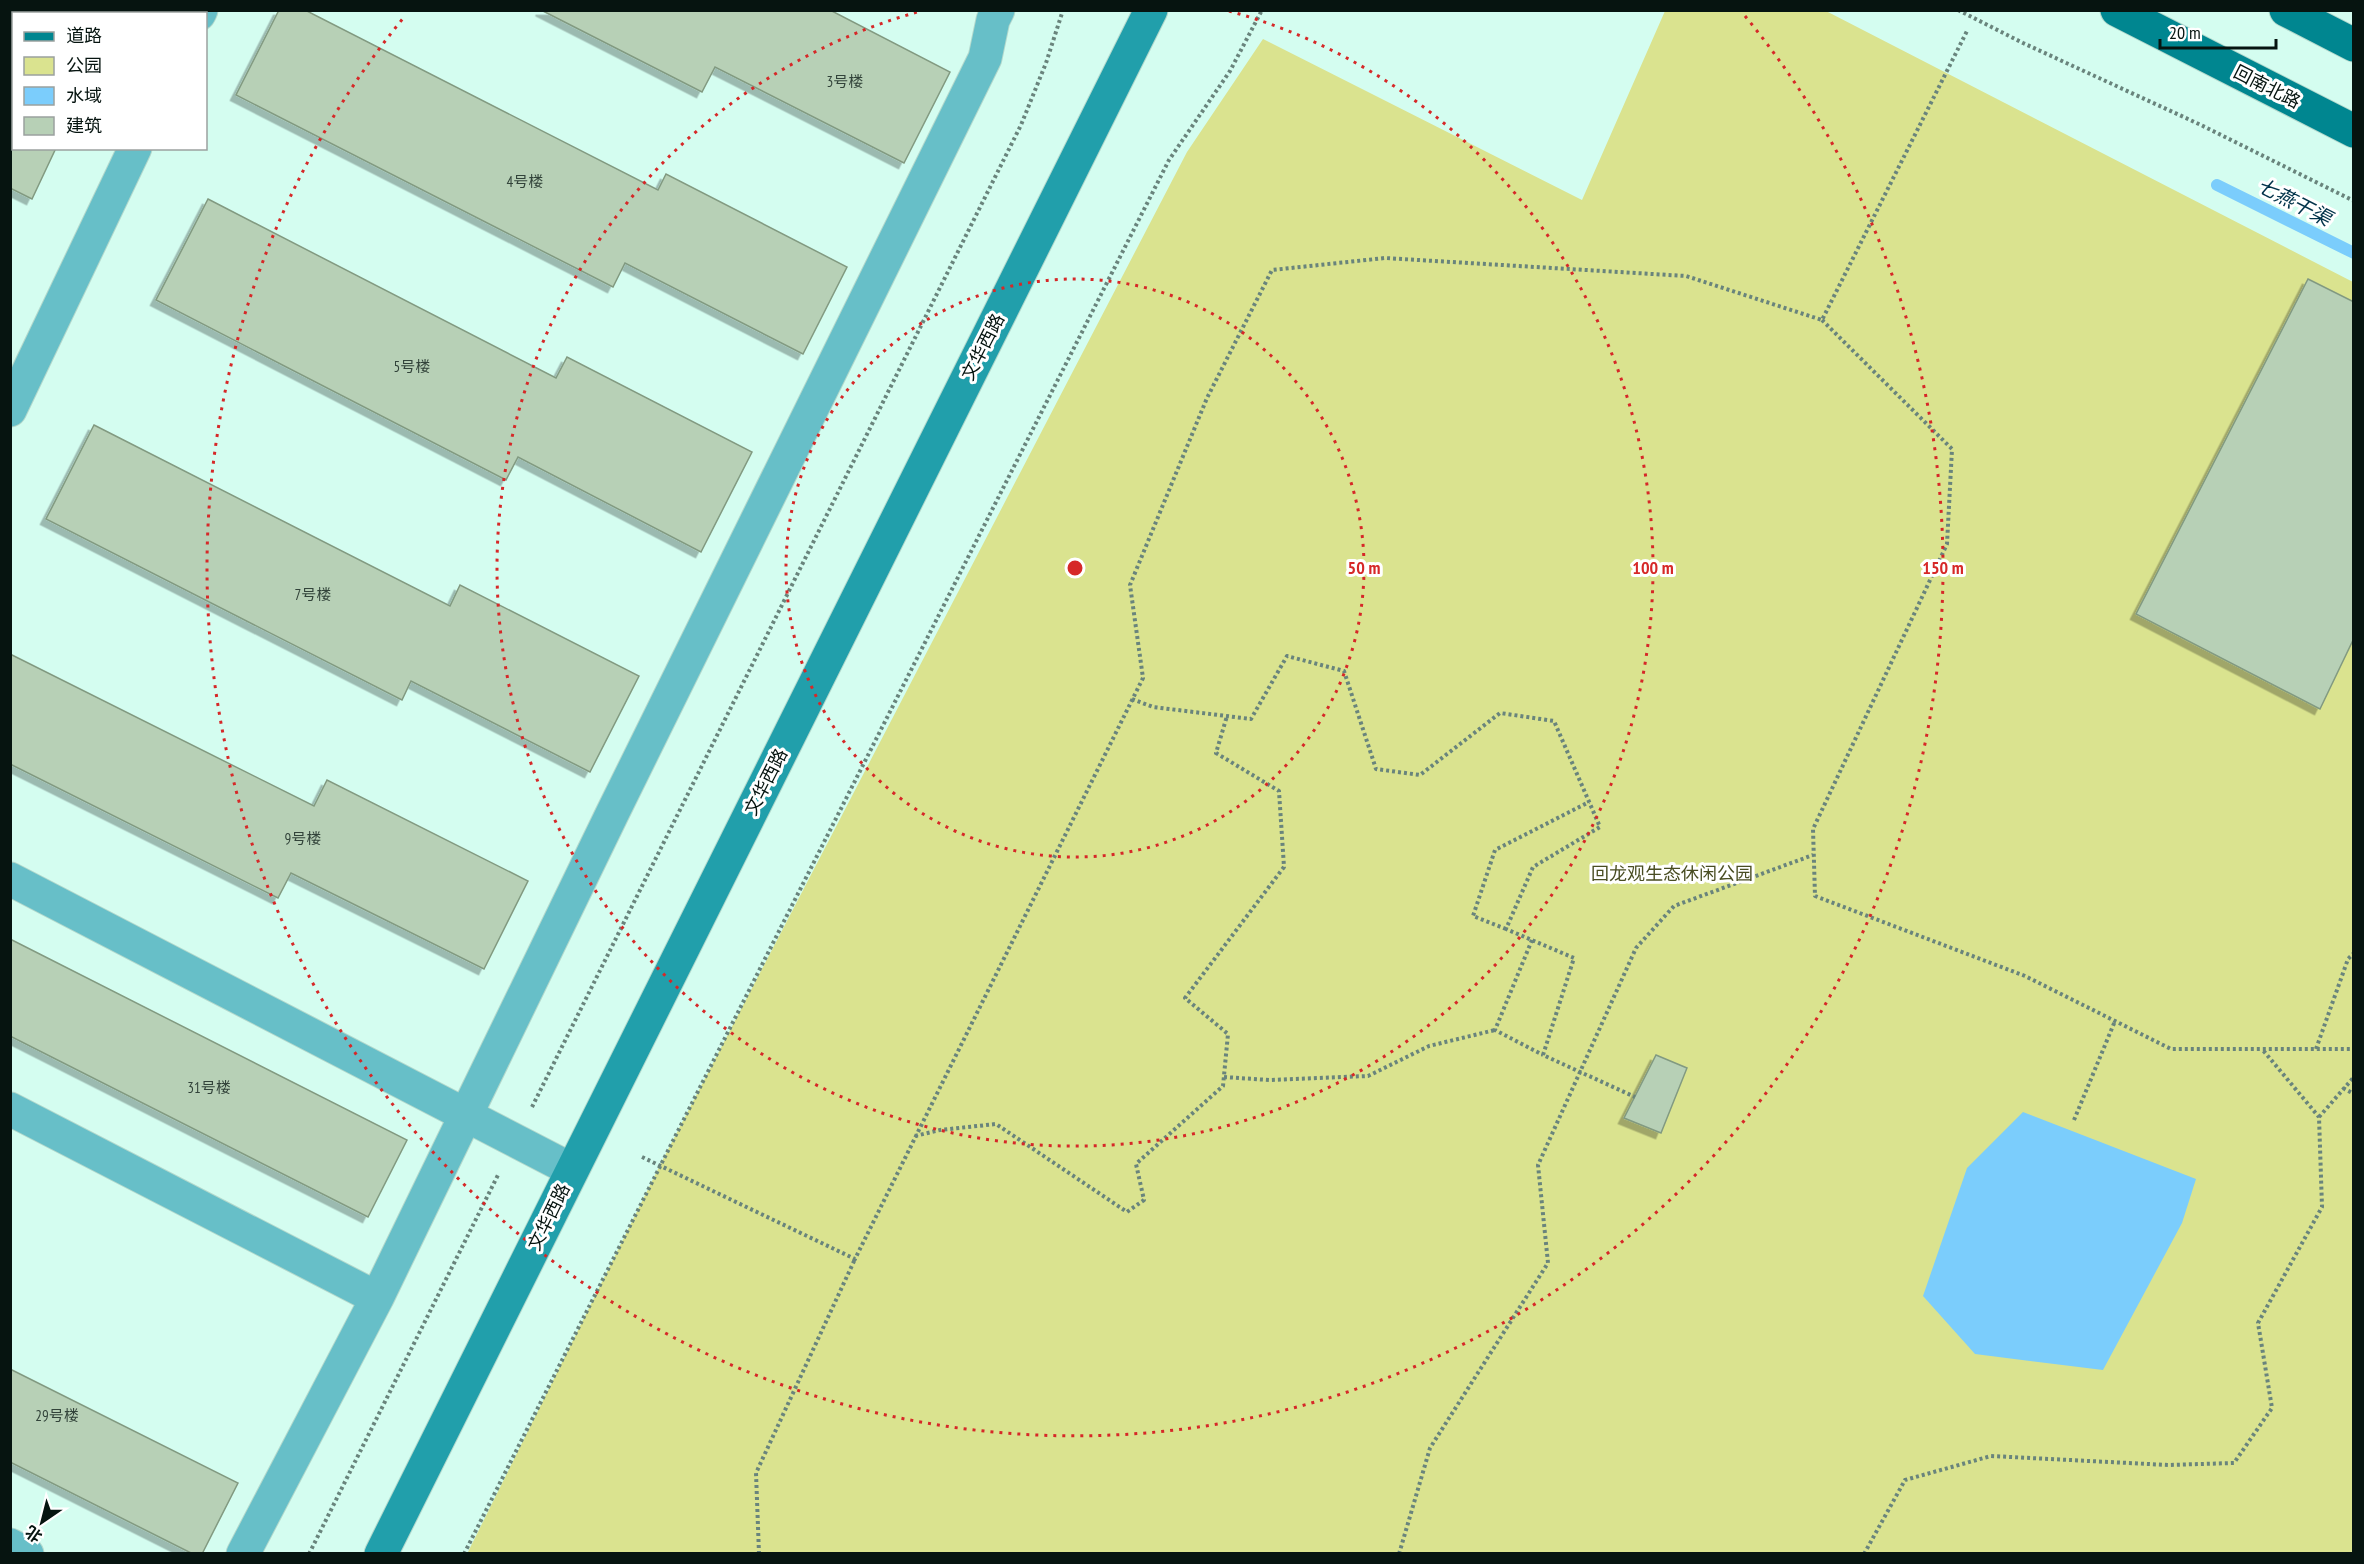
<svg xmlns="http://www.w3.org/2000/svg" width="2364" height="1564" font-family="'PT Sans Narrow','Noto Sans SC',sans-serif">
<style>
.green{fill:#dae38f}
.water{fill:#7bcdfc}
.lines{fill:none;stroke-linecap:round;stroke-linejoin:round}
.stream{stroke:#7bcdfc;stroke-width:12}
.building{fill:#b7d0b6;stroke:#829a81;stroke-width:1.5;filter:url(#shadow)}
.street-casing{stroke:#b3d8cc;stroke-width:35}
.secondary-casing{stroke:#b3d8cc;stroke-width:35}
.primary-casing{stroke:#b3d8cc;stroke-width:35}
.path{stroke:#69847c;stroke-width:4;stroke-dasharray:3 3;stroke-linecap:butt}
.street{stroke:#67bfc8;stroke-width:33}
.secondary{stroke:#219fab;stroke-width:33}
.primary{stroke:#008690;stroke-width:33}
.ring{fill:none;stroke:#d62828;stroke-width:3;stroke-dasharray:3 6}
.labels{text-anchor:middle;stroke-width:6;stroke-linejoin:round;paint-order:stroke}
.number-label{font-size:15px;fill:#32433a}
.street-label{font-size:18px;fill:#061410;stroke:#fff}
.park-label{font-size:18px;fill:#494d22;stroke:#fff}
.water-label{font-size:20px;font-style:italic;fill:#003249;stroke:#fff}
.centre{fill:#d62828;stroke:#fff;stroke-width:3}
.ring-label{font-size:18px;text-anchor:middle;font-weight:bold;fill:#d62828;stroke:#fff;stroke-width:6;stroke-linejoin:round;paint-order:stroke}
</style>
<defs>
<filter id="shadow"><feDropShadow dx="-5.5" dy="5.5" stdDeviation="0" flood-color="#0004"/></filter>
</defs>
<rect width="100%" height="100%" fill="#d4fdf0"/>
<path class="green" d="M1665,11H1826L2353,282V1553L467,1554L660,1165L1187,152L1263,39L1582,200Z"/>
<path class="water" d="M2023,1112L2196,1179L2182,1223L2103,1370L1975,1354L1923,1296L1967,1168Z"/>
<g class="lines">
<path class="stream" d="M2217,185L2354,253"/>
</g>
<path class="building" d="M279,10H305L658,190L666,174L847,267L803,354L625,263L613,287L236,95Z
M541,10H830L950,72L904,163L715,67L702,92Z
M10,67L14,69V148H56L32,199L10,188Z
M208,199L556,378L567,357L752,452L701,552L518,457L506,480L156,300Z
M2308,279L2354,302V638L2320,709L2136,614Z
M94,425L450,606L460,585L639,676L590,772L411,681L402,700L46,519Z
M10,654L314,806L327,780L528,881L484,969L291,873L278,898L10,764Z
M10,939L407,1140L368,1217L10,1036Z
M1656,1055L1687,1068L1661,1133L1624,1118Z
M10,1369L238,1483L202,1554H193L10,1462Z"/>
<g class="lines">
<g class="street-casing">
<path id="street" d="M199,14L201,10
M10,410L135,148
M10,879L572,1170
M10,1109L377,1298L612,814L985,58L993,20L998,10
M10,1545L27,1554
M243,1554L377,1298"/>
</g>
<g class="secondary-casing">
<path id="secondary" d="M381,1554L1151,10"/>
</g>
<g class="primary-casing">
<path id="primary" d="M2117,10L2354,131
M2286,10L2354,45"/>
</g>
<path class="path" d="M1958,10L2023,43L2201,125L2354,201
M1822,320L1952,449L1947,544L1813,829L1815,896L2025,976L2171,1049H2354
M1132,699L1153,707L1251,719L1287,656L1344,671L1376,769L1420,775L1500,713L1554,721L1600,827L1533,867L1506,929L1574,958L1543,1055L1635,1097
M1506,929L1473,916L1495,850L1589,802
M1532,940L1495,1030L1543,1055
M2316,1049L2348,959L2354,953
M1224,1077L1269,1080L1368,1076L1429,1046L1495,1030
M2343,1088L2354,1094
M532,1107L1021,125L1046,63L1063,10
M2319,1117L2354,1077
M2074,1120L2115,1021
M915,1136L940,1130L996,1124L1127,1212L1144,1200L1136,1164L1223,1086L1228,1034L1185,998L1284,867L1279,791L1216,753L1227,716
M642,1157L855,1259L1143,678L1130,585L1207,398L1272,270L1385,258L1686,276L1822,320L1968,29
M309,1554L499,1173
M464,1554L1169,160L1230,71L1262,10
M759,1554L756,1473L855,1259
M1399,1554L1430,1448L1548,1263L1538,1165L1636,948L1674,906L1813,855
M1864,1554L1905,1480L1991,1456L2168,1465L2234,1463L2272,1408L2258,1323L2322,1207L2319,1117L2262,1049"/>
<use href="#street" class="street"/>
<use href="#secondary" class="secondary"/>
<use href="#primary" class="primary"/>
</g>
<g class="ring">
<circle cx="1075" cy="568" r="289"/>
<path d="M1229 11A578 578 0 1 1 921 11"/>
<path d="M1745 16A868 868 0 1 1 405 16"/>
</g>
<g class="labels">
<g class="number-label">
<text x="845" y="87">3号楼</text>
<text x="525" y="187">4号楼</text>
<text x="412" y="372">5号楼</text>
<text x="313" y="600">7号楼</text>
<text x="303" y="844">9号楼</text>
<text x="209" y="1093">31号楼</text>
<text x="57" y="1421">29号楼</text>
</g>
<g class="street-label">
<text transform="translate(2267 87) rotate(27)" y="6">回南北路</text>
<text transform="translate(983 347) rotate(-63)" y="6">文华西路</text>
<text transform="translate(766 782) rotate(-63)" y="6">文华西路</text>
<text transform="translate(549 1217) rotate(-64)" y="6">文华西路</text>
</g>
<g class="park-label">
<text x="1672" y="880">回龙观生态休闲公园</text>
</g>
<g class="water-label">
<text transform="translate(2294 202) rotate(27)" y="7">七燕干渠</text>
</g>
</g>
<circle cx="1075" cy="568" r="9" class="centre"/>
<g class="ring-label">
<text x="1364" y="574">50 m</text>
<text x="1653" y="574">100 m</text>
<text x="1943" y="574">150 m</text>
</g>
<rect width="2364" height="1564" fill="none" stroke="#061410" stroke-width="24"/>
<rect x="12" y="12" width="195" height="138" fill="#ffffff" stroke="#9ba19f" stroke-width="1.5"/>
<rect x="24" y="32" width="30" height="9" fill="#008690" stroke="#9ba19f" stroke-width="1.5"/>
<text x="66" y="42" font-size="18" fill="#061410">道路</text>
<rect x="24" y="57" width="30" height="18" fill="#dae38f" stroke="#9ba19f" stroke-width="1.5"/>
<text x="66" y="72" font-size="18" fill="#061410">公园</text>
<rect x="24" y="87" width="30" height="18" fill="#7bcdfc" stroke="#9ba19f" stroke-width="1.5"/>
<text x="66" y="102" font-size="18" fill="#061410">水域</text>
<rect x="24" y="117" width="30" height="18" fill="#b7d0b6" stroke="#9ba19f" stroke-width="1.5"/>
<text x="66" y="132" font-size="18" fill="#061410">建筑</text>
<g transform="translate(42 1522) rotate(215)" stroke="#ffffff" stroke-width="4.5" paint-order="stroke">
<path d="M0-4.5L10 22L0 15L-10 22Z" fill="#061410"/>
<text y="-9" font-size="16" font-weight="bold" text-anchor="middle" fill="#061410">北</text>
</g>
<path d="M2160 39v9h116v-9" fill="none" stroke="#061410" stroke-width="3"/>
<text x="2169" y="39" font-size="18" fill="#061410" stroke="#ffffff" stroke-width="4.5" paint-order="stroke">20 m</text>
</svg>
